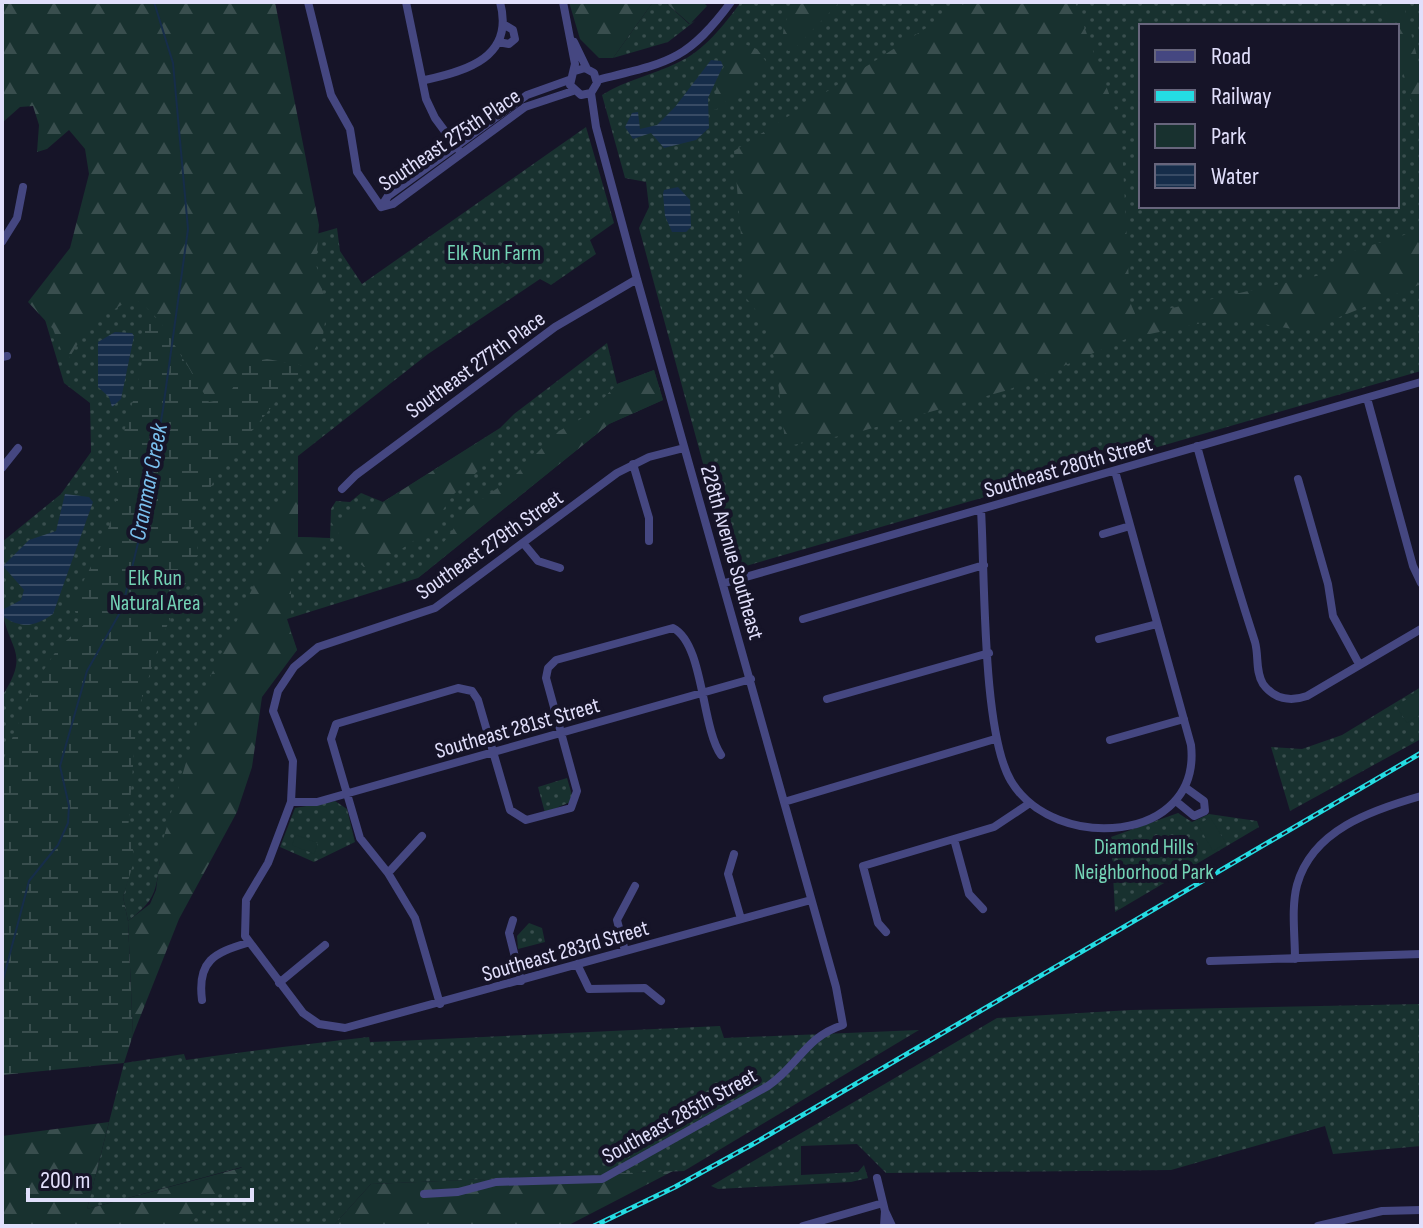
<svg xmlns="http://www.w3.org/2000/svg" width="1423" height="1228" font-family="'Sofia Sans Condensed',sans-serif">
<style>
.green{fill:url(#green-dots);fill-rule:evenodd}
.forest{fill:url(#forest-firs)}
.wetland{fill:url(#wetland-marsh)}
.pitch{fill:#18312f}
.water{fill:url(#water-rules)}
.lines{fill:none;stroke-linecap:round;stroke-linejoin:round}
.stream{stroke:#162d4a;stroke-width:2}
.street{stroke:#454781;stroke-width:8}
.rail-casing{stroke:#24dce3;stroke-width:5}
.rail{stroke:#161428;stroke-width:2;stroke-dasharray:6;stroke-linecap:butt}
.labels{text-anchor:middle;stroke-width:8;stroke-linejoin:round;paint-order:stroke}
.street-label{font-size:22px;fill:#e1dffb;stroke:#161428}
.park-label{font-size:22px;fill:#73d3b5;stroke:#161428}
.water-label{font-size:24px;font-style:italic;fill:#7ac0ee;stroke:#161428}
</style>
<defs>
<pattern id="green-dots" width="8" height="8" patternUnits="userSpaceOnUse" patternTransform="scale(2)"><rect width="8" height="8" fill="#18312f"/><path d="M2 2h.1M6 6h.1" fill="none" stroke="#394e4e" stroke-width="1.8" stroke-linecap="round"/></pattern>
<pattern id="forest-firs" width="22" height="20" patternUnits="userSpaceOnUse" patternTransform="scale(2)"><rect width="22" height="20" fill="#18312f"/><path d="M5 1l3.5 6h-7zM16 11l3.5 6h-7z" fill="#394e4e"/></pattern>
<pattern id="wetland-marsh" width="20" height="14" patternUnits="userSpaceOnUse" patternTransform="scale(2)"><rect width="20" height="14" fill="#18312f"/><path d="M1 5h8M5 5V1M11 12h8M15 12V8" fill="none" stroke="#394e4e"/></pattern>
<pattern id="water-rules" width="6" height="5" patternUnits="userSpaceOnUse" patternTransform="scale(2)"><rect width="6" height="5" fill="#162d4a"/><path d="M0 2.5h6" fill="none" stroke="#384b65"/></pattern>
</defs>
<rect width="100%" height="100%" fill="#161428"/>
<path class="green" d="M653,2H665L689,24L695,21L668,42L613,58Z
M741,2H1421V371L732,570L639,228L649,207L646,182L625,178L602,95C626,80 652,75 677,63C704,51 724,25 741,2ZM1141,26H1397V206H1141Z
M586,127L614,223L590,240L596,254L551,285L540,279L428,354L298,456V537L330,538L331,509L336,501L350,502L361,493L383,502L500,428L514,414L607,343L617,384L654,370L663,400L609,424L418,578L287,619L297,650L276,674L160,860C156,893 155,900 128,921L123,897L131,868L2,907V696C32,650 7,651 2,607C0,586 2,563 2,542L61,494L91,452L90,403L64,383L43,313L337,228L340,251L362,284Z
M1421,687V739L1290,811L1271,747L1302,749L1342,735Z
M567,778L572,795L570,802L545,813L538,787Z
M335,801L347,809L355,842L314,862L280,847L295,808Z
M1178,813L1192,822L1209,814L1257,821L1259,827L1115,912L1111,837Z
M529,923L542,928L545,942L518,949L517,936Z
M1421,1004V1146L1333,1154L1325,1126L1171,1170L886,1173L857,1144L801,1146V1175L858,1172L864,1165L868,1178L851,1182L718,1189L711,1186L997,1018L1131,1010Z
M720,1026L724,1038L919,1030L684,1171L371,1184L333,1226H187L242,1167L87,1209L124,1063L184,1054L186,1060C247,1051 307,1044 369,1037L370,1042L397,1041Z"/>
<path class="forest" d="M2,2H275L319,225L316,264L327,309L323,335L305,366L267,359L227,398L209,403C187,369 169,319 133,298L90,324L66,363L53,329L28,302L70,248L89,174L85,149L69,130L47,149L37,152L39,125L33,106L20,107L2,123Z
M569,2H653L613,58H599L580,39Z
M665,2H703L707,6L690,24Z
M799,2H840L793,50L788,51C777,35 786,14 799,2Z
M967,2H1075L1121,126L1130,302L1136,316L1325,274L1340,255L1420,230L1421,284L1305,331L1226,318L1126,339L1008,390L855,433L793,445L785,439C778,394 779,332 746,298L734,151Z
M1383,2H1403L1421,72V134L1397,51V26H1390Z
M739,42L757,49L770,67L757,74L716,110L712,108C715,88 725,56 739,42Z
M654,370L663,400L609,424L418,578L467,510L514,476L559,431L588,415L617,384Z
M496,431L480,469L452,496L430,530L376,566L364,567L358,562L331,522L383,502Z
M298,478V537L323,538L291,574V617L286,619L297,650L262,697L252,767L237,812L179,919L133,1035L128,921L150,904L156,890L162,843L196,729L200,698L263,566L275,509Z
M109,1122L87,1209L244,1167L187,1226H2V1136Z
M673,1171L567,1226H333L371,1184Z"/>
<path class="wetland" d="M144,305L165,329L209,402L227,398L247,363L267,359L305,366L216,475L192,532L197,541L198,555L160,642L137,714L128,830L135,858L123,897L128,921L133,1035L124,1063L2,1075V763L34,685L58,648L87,622V617L76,614L72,604C88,570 111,534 117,497C120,483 114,469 118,454C131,404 150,358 144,305Z"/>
<path class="pitch" d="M1421,690V714L1407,723L1396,706Z
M1210,817L1226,843L1213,851L1198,825Z
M296,835L318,843L314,854L292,845Z"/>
<path class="water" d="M711,60L721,61L723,66L708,98L709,128L696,140L664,148L651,133L633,139L625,127L632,113L638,112L640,129L657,125L675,107Z
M678,187L690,200L691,227L686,232H672L665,216L663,194L664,190Z
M115,332L132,333L134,336L121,399L112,407L109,397L98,387V342Z
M65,494L89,497L93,502L53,614C34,627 22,629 2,616V610L21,600L24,590L3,566L29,540L56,531Z"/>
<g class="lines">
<path class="stream" d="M2,984L29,881L58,845L68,823L69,806L60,766L87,671L122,609L146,510L163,409L188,229L173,63L154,2"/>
<path class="street" d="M308,2L331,95L350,129L357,172L381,207
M406,2L426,99L435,118L458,149
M563,2L575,64L570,85L581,95L591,93
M498,42L509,44L515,39L513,30L503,24
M574,42L587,69
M575,71L585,68L594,73L597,83L591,93
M425,80C467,71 515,57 500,2
M597,80C666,63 687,62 731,2
M381,207L388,196L527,95L569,80
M382,207L393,204L525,107L573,91
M2,242L17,218L23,187
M2,357L7,356
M1367,398L1413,566L1421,583
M1197,446C1215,512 1234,577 1255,642C1259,656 1255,671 1263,684C1274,699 1290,702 1307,696L1421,629
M684,448L649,457L617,473L435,608L318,647L294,667L278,691L273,711L293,761L291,802L268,863L246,900L245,936L303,1013L319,1024L345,1028L811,900
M633,464L649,518V541
M2,468L18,448
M1298,479L1328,584L1333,616L1359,664
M342,489L356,475L555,327L637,279
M981,510C985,574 982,732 1011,781C1054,853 1202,844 1191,745L1115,471
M1103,534L1130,526
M524,544L538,561L560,568
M725,583L1421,382
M803,619L984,565
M1099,639L1157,624
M827,699L989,653
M1110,740L1184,719
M291,802H317L751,679
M784,802L995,739
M1177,802L1194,816L1205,811L1204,801L1186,788
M954,839L969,894L983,909
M734,854L728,874L741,919
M388,873L422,836
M513,920L509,933L521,981
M886,932L878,923L863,866L994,827L1027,805
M625,951L617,920L635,886
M1295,959C1295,935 1291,908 1297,885C1312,830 1372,810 1421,796
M1210,961L1421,954
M577,964L589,989L645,988L661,1001
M279,983L325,945
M202,1000C197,961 214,953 247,943
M440,1004L415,918L388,873L360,838L331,739L336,724L458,688L472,691L478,700L510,810L526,820L571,808L577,791L546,678L548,668L556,660L673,628C704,644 701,726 721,755
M877,1178L885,1211
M424,1194L458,1192L496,1182L602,1179L768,1086C799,1065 805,1037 843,1025L836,987L637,279L596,127L591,93
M803,1226L883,1203
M884,1226L885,1211L892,1226
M1318,1226L1382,1211L1421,1210"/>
<g class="rail-casing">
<path id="rail" d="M594,1226L675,1187L753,1144L1421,753"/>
</g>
<use href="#rail" class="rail"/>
</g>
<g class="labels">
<g class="street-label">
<text transform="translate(449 139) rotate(-34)" y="8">Southeast 275th Place</text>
<text transform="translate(475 364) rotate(-36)" y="8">Southeast 277th Place</text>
<text transform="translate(1068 466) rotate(-16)" y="8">Southeast 280th Street</text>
<text transform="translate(489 544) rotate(-35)" y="8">Southeast 279th Street</text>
<text transform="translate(733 552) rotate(74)" y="8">228th Avenue Southeast</text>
<text transform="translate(517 727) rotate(-16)" y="8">Southeast 281st Street</text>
<text transform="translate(565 950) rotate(-16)" y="8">Southeast 283rd Street</text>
<text transform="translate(679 1115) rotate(-29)" y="8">Southeast 285th Street</text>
</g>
<g class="park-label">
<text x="494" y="260">Elk Run Farm</text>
<text x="155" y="585">Elk Run<tspan x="155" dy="25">Natural Area</tspan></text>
<text x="1144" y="854">Diamond Hills<tspan x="1144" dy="25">Neighborhood Park</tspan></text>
</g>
<g class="water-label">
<text transform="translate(148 482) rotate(-79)" y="8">Cranmar Creek</text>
</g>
</g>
<rect width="1423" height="1228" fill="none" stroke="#e1dffb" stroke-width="8"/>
<rect x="1139" y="24" width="260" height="184" fill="#161428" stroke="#67657c" stroke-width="2"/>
<rect x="1155" y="50" width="40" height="12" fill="#454781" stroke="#67657c" stroke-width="2"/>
<text x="1211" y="64" font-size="24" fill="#e1dffb">Road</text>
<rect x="1155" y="90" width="40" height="12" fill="#24dce3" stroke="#67657c" stroke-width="2"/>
<text x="1211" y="104" font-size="24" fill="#e1dffb">Railway</text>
<rect x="1155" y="124" width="40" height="24" fill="#18312f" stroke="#67657c" stroke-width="2"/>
<text x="1211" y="144" font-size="24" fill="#e1dffb">Park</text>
<rect x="1155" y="164" width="40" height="24" fill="url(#water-rules)" stroke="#67657c" stroke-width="2"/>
<text x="1211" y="184" font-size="24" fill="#e1dffb">Water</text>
<path d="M28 1188v12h224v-12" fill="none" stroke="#e1dffb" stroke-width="4"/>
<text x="40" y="1188" font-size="24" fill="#e1dffb" stroke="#161428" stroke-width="6" paint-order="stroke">200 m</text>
</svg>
